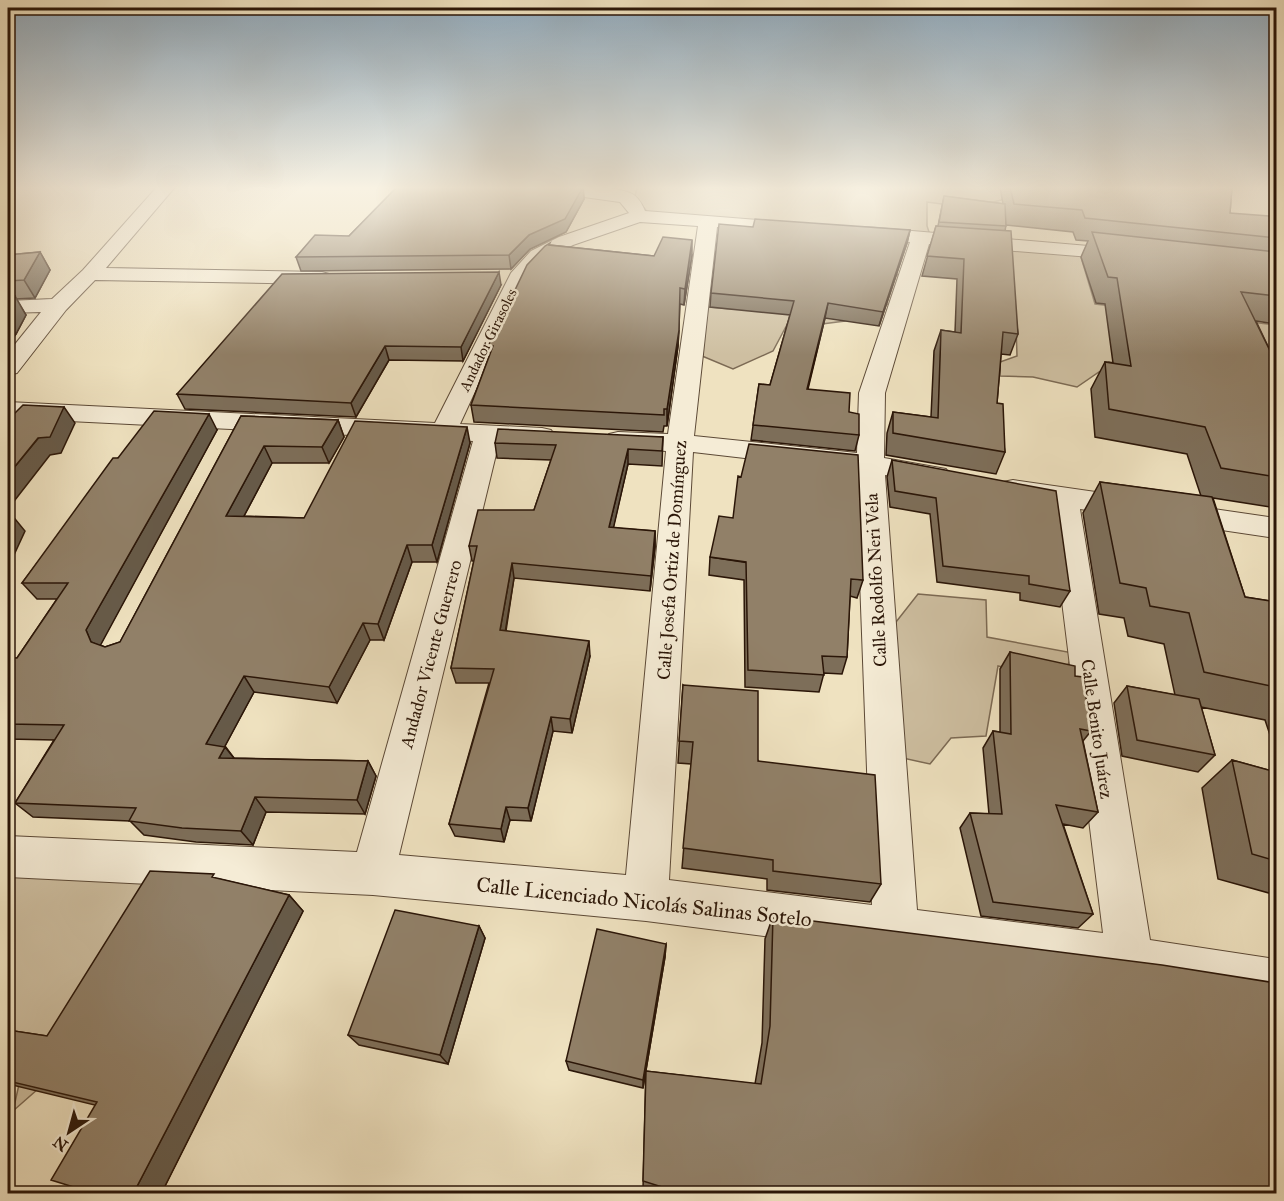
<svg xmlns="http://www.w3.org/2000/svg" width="1284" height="1201" font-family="'IM FELL Great Primer',serif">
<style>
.green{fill:#cebfa1;stroke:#7c6a54;stroke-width:1.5}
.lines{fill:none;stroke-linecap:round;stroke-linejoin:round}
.minor-casing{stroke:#5c4936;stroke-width:2}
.minor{fill:#f5ecd6;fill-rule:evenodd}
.wall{fill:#7d6e59;stroke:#2b1608;stroke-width:1.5}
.shaded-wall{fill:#665a49;stroke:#2b1608;stroke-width:1.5}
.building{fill:#918068;stroke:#2b1608;stroke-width:1.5}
.labels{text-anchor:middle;stroke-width:5;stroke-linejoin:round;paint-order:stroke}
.far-street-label{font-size:15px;fill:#2b1608;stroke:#f5ecd6}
.street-label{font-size:18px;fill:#2b1608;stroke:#f5ecd6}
.near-street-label{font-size:21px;fill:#2b1608;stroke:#f5ecd6}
</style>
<rect width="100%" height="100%" fill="#efe2c0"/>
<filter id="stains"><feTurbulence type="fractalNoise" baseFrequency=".00333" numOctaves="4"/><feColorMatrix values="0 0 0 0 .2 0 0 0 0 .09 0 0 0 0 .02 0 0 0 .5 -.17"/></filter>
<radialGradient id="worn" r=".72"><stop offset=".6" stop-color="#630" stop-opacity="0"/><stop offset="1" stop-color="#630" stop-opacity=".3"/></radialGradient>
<path class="green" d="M637,187H1021L1023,194L972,208L927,202V226L930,235L648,213L635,196Z
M1007,249L1080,254L1095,304L1276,325V361L1156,369L1109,362L1110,370L1099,372L1077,387L1033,377L1000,376V362L1017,356L1016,325Z
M715,252L741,255L750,264L899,275L890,305L852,299L845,321L822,324L790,319L773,351L733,369L702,356L708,307L730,309L723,264L715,261Z
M918,594L986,600L987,637L1073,653L1061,681L998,666L986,736L951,738L930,764L898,757L896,622Z
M8,874L152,875L47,1081L13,1111L30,1036L8,1033Z"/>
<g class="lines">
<g class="minor-casing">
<path id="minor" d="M157,187H175L106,268L322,272L329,274L332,278L329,282L322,284L95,280L66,310L17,373L8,375V353L41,312L8,313V301L52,299L83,270Z
M540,187C563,187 610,184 630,193C638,196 642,204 645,211L806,224L808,228L806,232L799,234L717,227L694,436L857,453L859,393L910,242L858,237L856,233L858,229L865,227L1135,250L1138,254L1135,258L1128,260L929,244L885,393L884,458L946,469L950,475L946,481L936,484L885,475L917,910L1103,933L1050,504L1003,496L999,489L1003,482L1013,480L1276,518V538L1080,509L1150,940L1276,959V1007L1130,983L646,921L373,895L8,877V836L357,852L473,441L8,418V402L435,423L511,273L531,251L559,237L629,213L620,202L548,192ZM640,222L698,226L668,434L618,432L609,434L605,440L609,446L666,451L626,875L399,855L499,442L542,444L551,442L555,436L551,430L542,428L460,424L527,279L545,259L573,245ZM693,452L856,471L872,905L669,880Z"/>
</g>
<use href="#minor" class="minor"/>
</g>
<path class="wall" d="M397,187H583L584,199L566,232L530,249L511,269L301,271L296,257L349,236Z
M1000,187H1232L1230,213L1276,229V249L1275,252H1276V324L1256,321L1275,361H1276V508L1213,498L1245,597L1276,602V753L1265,720L1201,707L1215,755L1198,772L1122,756L1114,703L1127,686L1175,695L1164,644L1128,636L1124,618L1099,614L1083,513L1100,482L1201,496L1187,454L1095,437L1091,389L1105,362L1113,363L1105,304L1096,303L1081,257L1088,241L1076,240L1073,232L1006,225L1005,231L1018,334L1010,355L1001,354L997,403L1005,452L996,474L886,455L887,433L893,412L931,417L934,351L941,330L955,332L957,279L922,276L936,226H938L944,196L1003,204Z
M753,227L910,230L907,243L879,326L825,318L808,389L849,412L859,435L855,451L751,440L759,384L770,385L790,315L710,307L711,293Z
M550,245L654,256L692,255L684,305L680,304L678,346L667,426H664L663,432L474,422L471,405L490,354L488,346Z
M40,252L50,270L35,298L16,299L26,315L16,334L8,344V255Z
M501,285L463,361L389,360L356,417L185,409L177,394Z
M241,416L338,420L344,437L329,463H272L244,516L304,518L470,443L437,562H412L384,640H370L337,703L254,692L225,746L234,758L368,761L376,776L365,814L266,812L253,845L196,842L144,835L130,821L33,817L15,803L54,740L8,739V658H17L57,599H37L22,583L118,458L217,430L100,645L105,647L120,642Z
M663,437L662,466L628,464L613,528L655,531V547L650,591L514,578L506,631L590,656L572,733L553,731L531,821L510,820L504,842L455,836L449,824L489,683H456L451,668L474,561H472L469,546L534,510L551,460L497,458L495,443Z
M892,460L1070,591L1060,607L1020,600V593L937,582L930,514L890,507L887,477Z
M710,557L863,580L857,598L850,596L847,657L842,674L824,673L819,692L745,687L744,580L709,575Z
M1010,652L1075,676L1091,731L1083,741L1098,812L1083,828L1063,824L1093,914L1078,928L981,916L960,828L970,813L989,814L983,748L993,731L1000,732V669Z
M683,685L881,884L870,902L767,890V879L682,868L691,764L678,763Z
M1232,760L1276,772V895L1218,879L1202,788Z
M219,879L289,895L303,911L161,1194H96L95,1105L8,1084V1030L47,1036Z
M773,916L1276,1194H657L643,1189L646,1071L755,1084L762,1043L765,939Z
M479,926L485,938L448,1064L359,1045L348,1035Z
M666,944L665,957L643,1088L569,1070L566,1061Z"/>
<path class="shaded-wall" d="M583,187L584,199L566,232L530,249L511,269L509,255L529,235Z
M910,230L907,243L879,326L883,312Z
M692,240V255L684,305L685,289Z
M40,252L50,270L35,298L24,280Z
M499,272L501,285L463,361L461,347Z
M15,296L26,315L16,334L8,344V309Z
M828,303L825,318L804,403L807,389Z
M679,330L678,346L667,426V409Z
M385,346L389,360L356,417L351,403Z
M64,407L75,423L61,453L50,455L8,509V475Z
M209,414L217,430L100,646L91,642L86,630Z
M338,420L344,437L329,463L322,447Z
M467,427L470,443L437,562L432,545Z
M264,446L272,463L235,533L226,516Z
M628,449V464L610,543L609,527Z
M11,514L25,531L8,568V522Z
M655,531V547L650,591L651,576Z
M407,545L412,562L384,640L378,624Z
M512,563L514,578L503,645L500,630Z
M363,623L370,640L337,703L329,687Z
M589,641L590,656L572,733L570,719Z
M244,676L254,692L218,759L206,744Z
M551,717L553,731L531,821L528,808Z
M225,747L237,762L219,758Z
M368,761L376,776L365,814L357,800Z
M255,797L266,812L253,845L241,831Z
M506,807L510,820L504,842L501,829Z
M289,895L303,911L161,1194H133Z
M479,926L485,938L448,1064L440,1055Z
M666,944L665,957L643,1088V1080Z"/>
<path class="building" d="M397,187H583L565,219L529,235L509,255L296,257L315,235L349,236Z
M1010,187H1232L1230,213L1269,216L1276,229V238L1085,218L1082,210L1014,204Z
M944,196L1005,204L1006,226L939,222Z
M755,219L910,230L883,312L828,303L807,389L850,393L849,412L859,414V435L753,425L759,384L770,385L794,301L711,293L719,224L753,227Z
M936,226L1011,231L1018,334L1003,332L997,403L1003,404L1005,452L893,433V412L938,418L941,330L961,333L964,259L927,256Z
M1092,232L1276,252V296L1241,292L1275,361H1276V477L1221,468L1205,427L1109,409L1105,362L1131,366L1117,278L1108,277Z
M663,237L692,240L685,289L680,288L679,330L667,409H664V415L471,405L493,346H488L527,265L545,246L550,243L549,245L654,256Z
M40,252L24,280L8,281V255Z
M499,272L461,347L385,346L351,403L177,394L282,274Z
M8,296H15L8,309Z
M23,405L64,407L50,437L38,438L8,475V420Z
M154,411L209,414L86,630L91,642L105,647L120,642L241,416L338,420L322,447L264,446L226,516L304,518L355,421L467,427L432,545H407L378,624L363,623L329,687L244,676L206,744L225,747L219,758L368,761L357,800L255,797L241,831L182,828L129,821L136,808L15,803L64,725L8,724V658H17L68,583H22L113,458H118Z
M498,429L663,437L662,451L628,449L609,527L655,531L651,576L512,563L500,630L589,641L570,719L551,717L528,808L506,807L501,829L449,824L494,669L451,668L477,546H469L478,510H534L556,445L495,443Z
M749,444L858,455L863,580L851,579L847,657L822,656L824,675L748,670L746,562L710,557L719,516L733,518L738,476L741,477Z
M892,460L1056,491L1070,591L1029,584V576L943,566L936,498L895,491Z
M1100,482L1212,497L1245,597L1276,602V687L1204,672L1189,613L1150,606L1146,588L1120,583Z
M8,514H11L8,522Z
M1010,652L1075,666V676L1083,677L1091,731L1080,729L1098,812L1056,805L1093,914L993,902L970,813L1002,814L993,731L1011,734Z
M683,685L758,691V761L875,775L881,884L773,871V860L683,848L693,742L679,741Z
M1127,686L1199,699L1215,755L1137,740Z
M1232,760L1276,772V861L1252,854Z
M150,871L214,874L212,877L289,895L133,1194H96L51,1180L97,1102L8,1081V1030L47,1036Z
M395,910L479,926L440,1055L348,1035Z
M773,916L1162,965L1276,983V1194H684L643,1181L646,1071L761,1084L770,1026Z
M597,929L666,944L643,1080L566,1061Z"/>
<linearGradient id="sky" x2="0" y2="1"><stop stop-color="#90abbf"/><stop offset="0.53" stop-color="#f8f2e3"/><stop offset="1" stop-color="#f8f2e3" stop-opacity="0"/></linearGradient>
<rect width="1284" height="355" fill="url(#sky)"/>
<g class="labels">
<g class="far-street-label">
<text transform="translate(488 340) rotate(-64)" y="5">Andador Girasoles</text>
</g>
<g class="street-label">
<text transform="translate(672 560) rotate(-86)" y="6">Calle Josefa Ortiz de Domínguez</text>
<text transform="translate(876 580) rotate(-93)" y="6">Calle Rodolfo Neri Vela</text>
<text transform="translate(431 654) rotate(-75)" y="6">Andador Vicente Guerrero</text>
<text transform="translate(1097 729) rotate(82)" y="6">Calle Benito Juárez</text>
</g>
<g class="near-street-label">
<text transform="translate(644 902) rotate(6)" y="7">Calle Licenciado Nicolás Salinas Sotelo</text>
</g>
</g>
<rect width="1284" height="1201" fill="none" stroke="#efe2c0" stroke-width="30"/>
<rect x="9" y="9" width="1266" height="1183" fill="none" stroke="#2b1608" stroke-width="3"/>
<rect x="15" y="15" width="1254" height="1171" fill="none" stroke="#2b1608" stroke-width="1.5"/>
<g transform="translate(69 1132) rotate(216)" stroke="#f5ecd6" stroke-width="4.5" paint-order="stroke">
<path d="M0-4.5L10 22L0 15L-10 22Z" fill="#2b1608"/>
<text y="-9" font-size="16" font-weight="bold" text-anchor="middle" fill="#2b1608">N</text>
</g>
<rect width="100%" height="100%" filter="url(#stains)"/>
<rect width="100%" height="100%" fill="url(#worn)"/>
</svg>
